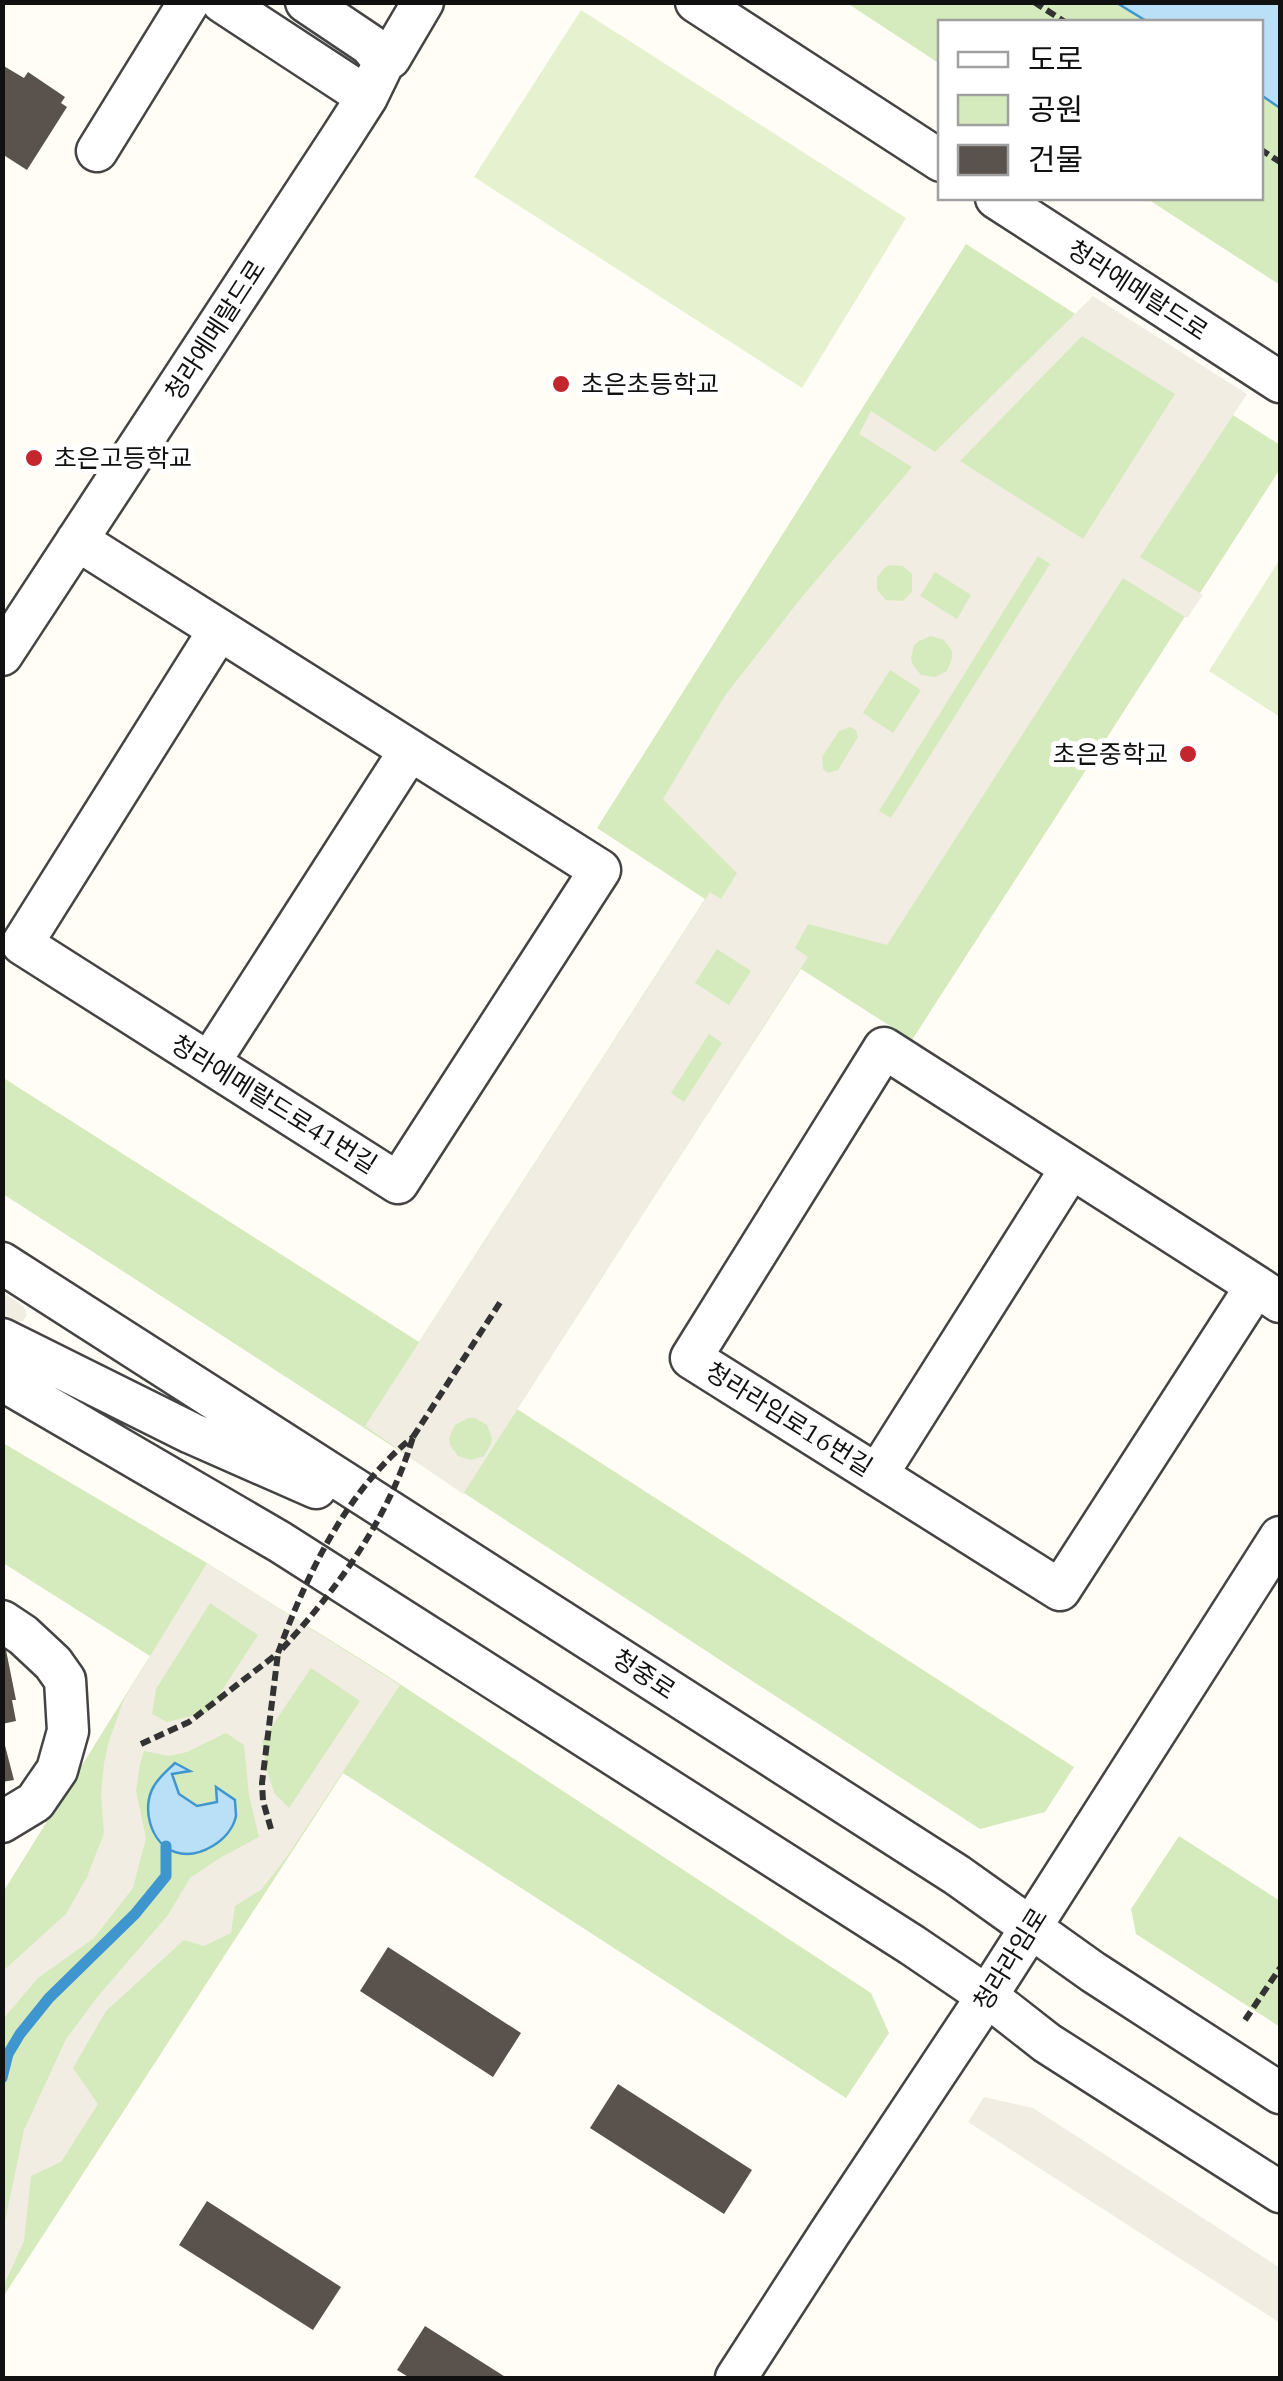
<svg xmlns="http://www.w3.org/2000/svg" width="1283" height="2381" font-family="'IBM Plex Serif','Noto Sans KR',serif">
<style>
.green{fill:#d5ebbd}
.pitch{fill:#e6f2cf}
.plaza{fill:#f1ede2;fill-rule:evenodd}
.water{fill:#b9e0f7;stroke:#3f96cf;stroke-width:2.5}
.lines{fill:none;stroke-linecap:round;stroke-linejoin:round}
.stream{stroke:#3f96cf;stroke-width:11}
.building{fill:#5a524d}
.minor-casing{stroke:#444;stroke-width:45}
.path{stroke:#333;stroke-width:6;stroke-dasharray:10 5;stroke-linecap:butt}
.minor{stroke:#fff;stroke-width:40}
.path-bridge{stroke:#333;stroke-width:6;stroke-dasharray:10 5;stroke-linecap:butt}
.poi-dot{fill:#c4262e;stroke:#fff;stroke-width:4}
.labels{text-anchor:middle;stroke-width:10;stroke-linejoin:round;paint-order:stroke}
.street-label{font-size:25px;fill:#111;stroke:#fff}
.poi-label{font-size:25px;fill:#111;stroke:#fff;text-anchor:start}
</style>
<rect width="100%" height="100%" fill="#fffdf5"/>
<path class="green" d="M847,3H1280V285L1146,198H1260V22H941L940,64Z
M966,244L1280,445V469L912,1040L801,969L517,1409L1074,1767L1045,1812L980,1829C654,1618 330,1404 3,1194L2,1077L419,1342L705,899L597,828Z
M3,1443L207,1563L383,1673L871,1993L889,2033L846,2098L343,1773L3,2297V1892L150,1656L3,1563Z
M1179,1836L1280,1901V2027L1136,1934L1131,1909Z"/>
<path class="pitch" d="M581,10L906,218L802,388L474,177Z
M1280,559V717L1209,671Z"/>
<path class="plaza" d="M1093,296L1247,394L1140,557L1203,595L1187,618L1123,578L887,945L808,924L795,948L808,957L463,1494L365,1426L710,892L721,899L737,873L663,799L724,697L801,598L912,467L859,434L871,411L935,452ZM1082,336L1175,394L1083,539L960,461ZM1038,556L1050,564L891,818L879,811ZM890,565L903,566L912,574V592L903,601L886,600L877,590V578L884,568ZM935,572L971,595L957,619L920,596ZM931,636L944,640L952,651V658L947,671L935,677L921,675L913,665L911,658L914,645L919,641ZM890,670L921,690L893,733L863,713ZM850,727L856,730L858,737L838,770L828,773L823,769L822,757L839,731ZM717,949L751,971L729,1005L695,983ZM709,1034L722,1043L684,1102L671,1093ZM468,1418H475L487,1425L492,1438L491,1444L484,1456L471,1460L458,1456L450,1445L449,1438L455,1425Z
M2,1291L24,1307L27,1315L23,1321L16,1322L3,1316Z
M207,1563L400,1685L286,1858L261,1890L235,1906L231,1933L204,1946L184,1940L106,2011L73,2068L98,2104L61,2162L31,2176L24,2241L3,2287V2231L24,2130L66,2039L99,1995L168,1915L190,1878L220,1858L259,1837L249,1795L244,1745L226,1733L187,1752L169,1756L144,1751L140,1764L136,1791L146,1838L133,1888L94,1938L38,1978L3,2019V1971L66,1914L87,1877L104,1833L101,1794L104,1763L109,1741L124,1699ZM210,1603L258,1635L208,1712L167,1722L152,1714L156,1689ZM311,1668L360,1701L289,1808L275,1794L267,1772L262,1741Z
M984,2097L1033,2108L1280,2268V2323L968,2122Z"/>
<path class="water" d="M1117,3H1280V108L1261,95L1260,22H1148Z
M175,1763L190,1771L172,1774L179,1794L197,1806L217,1802L216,1787L235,1800C235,1803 236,1813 236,1816C231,1840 199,1860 175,1852C150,1843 141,1807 154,1786C159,1777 168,1770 175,1763Z"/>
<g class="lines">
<path class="stream" d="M2,2078L8,2054L20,2034L49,1998L135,1914L166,1876V1846"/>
</g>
<path class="building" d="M2,65L24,78L28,72L65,97L61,103L67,107L27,170L2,154Z
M2,1640H4L16,1700H12L16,1721L2,1724Z
M2,1734L14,1780L2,1782Z
M388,1947L521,2033L493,2077L360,1991Z
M618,2084L752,2170L724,2214L590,2128Z
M207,2201L341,2287L313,2330L179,2245Z
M425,2326L507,2378H410L397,2370Z"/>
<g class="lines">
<g class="minor-casing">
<path id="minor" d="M222,2L367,97
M306,2L370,45L384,62
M696,2L941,161
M97,151L189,2
M996,198L1280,382
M77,540L600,870L398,1183L22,944L219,630
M2,655L342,136L367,97L384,62L390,58L423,2
M209,1063L410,750
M2,1263L957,1875L1093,1972L1280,2093
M1256,1286L1060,1590L691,1358L884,1048L1256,1286L1280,1302
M2,1339L191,1433L316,1488
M2,1380L280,1542L912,1945L987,1996L1047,2043L1280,2192
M877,1475L1071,1168
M2,1621L23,1635L53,1663L65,1680L68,1731L57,1770L35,1802L2,1822
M736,2378L829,2234L987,1996L1280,1537"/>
</g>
<path class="path" d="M1034,2L1065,22
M1260,149L1280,162
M413,1437L501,1301
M141,1744L189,1722L277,1654
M271,1829L263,1801L262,1783L278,1653
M1245,2020L1280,1968"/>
<use href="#minor" class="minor"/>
<path class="path-bridge" d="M282,1649C339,1587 389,1518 413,1437
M278,1653C307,1574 346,1491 413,1437"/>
</g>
<g class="poi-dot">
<circle cx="561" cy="384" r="10"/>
<circle cx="34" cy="458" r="10"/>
<circle cx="1188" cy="754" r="10"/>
</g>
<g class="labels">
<g class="street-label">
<text transform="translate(1138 290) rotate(33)" y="9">청라에메랄드로</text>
<text transform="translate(215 330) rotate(-57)" y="9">청라에메랄드로</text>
<text transform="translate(274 1104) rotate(32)" y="9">청라에메랄드로41번길</text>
<text transform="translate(789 1419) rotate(32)" y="9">청라라임로16번길</text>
<text transform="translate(644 1674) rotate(33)" y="9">청중로</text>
<text transform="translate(1010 1959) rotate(-58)" y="9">청라라임로</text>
</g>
<g class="poi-label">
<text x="581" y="393">초은초등학교</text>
<text x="54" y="467">초은고등학교</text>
<text x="1168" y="763" text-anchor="end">초은중학교</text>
</g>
</g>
<rect width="1283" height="2381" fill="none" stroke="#111111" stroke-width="10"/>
<rect x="938" y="20" width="325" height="180" fill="#ffffff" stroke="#a0a0a0" stroke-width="2.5"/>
<rect x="958" y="52" width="50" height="15" fill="#ffffff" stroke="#a0a0a0" stroke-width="2.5"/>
<text x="1028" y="70" font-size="30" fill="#111111">도로</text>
<rect x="958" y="95" width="50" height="30" fill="#d5ebbd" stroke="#a0a0a0" stroke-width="2.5"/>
<text x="1028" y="120" font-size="30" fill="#111111">공원</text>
<rect x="958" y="145" width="50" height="30" fill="#5a524d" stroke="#a0a0a0" stroke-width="2.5"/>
<text x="1028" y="170" font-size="30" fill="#111111">건물</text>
</svg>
